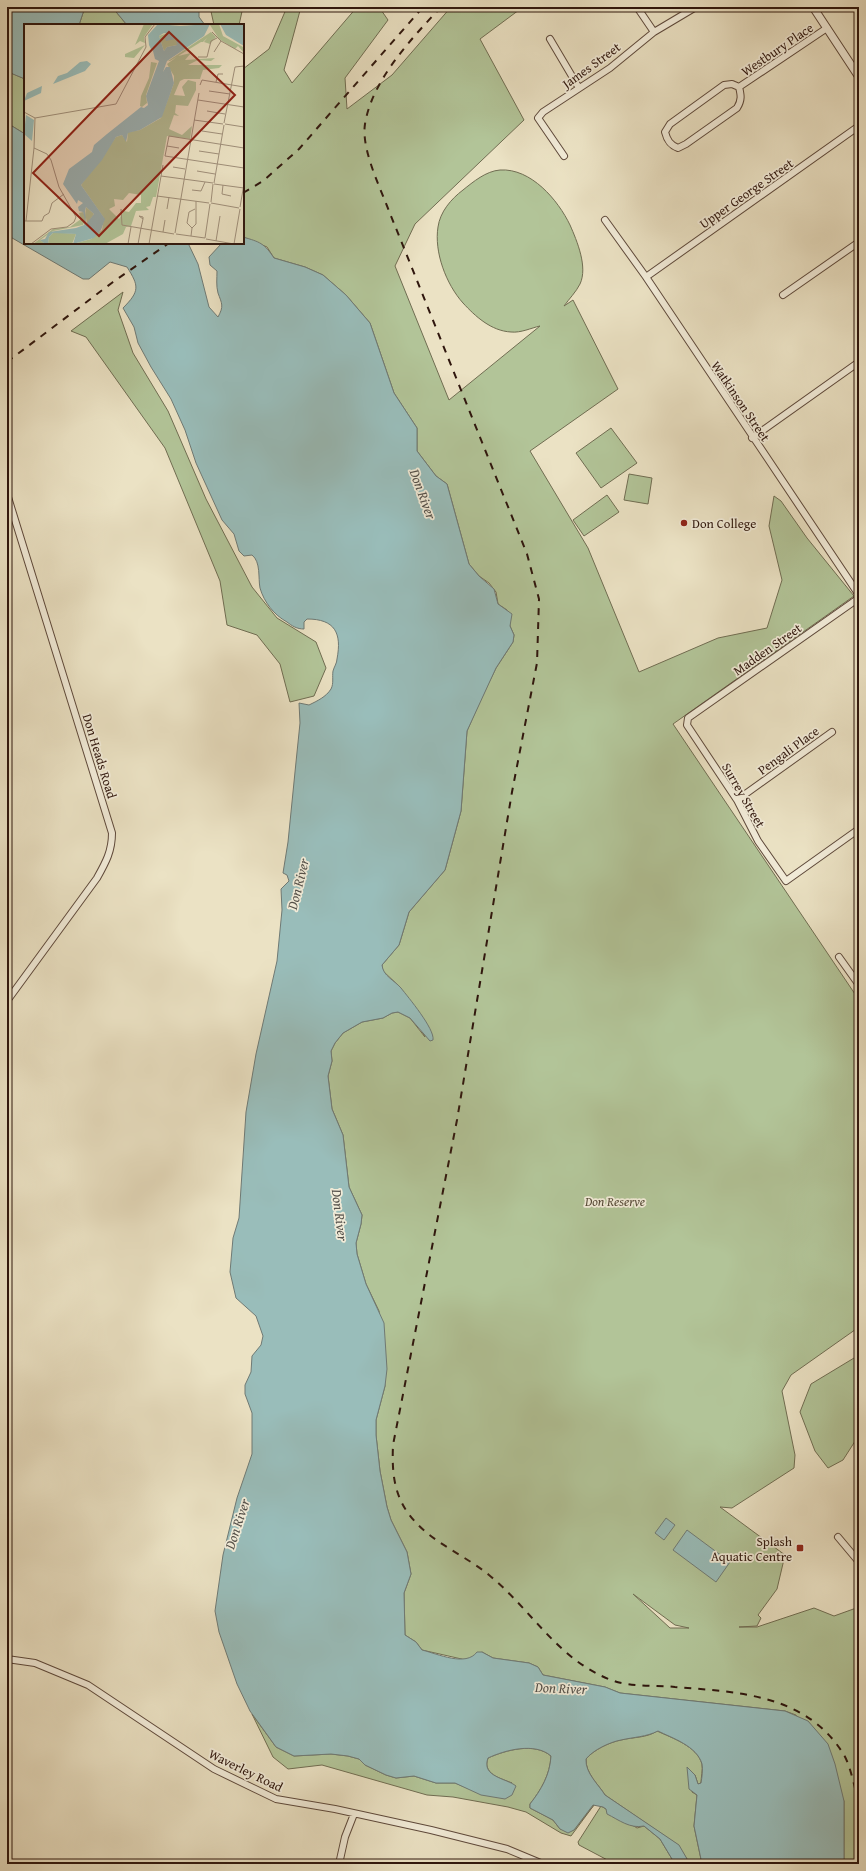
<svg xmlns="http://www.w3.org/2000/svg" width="866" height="1871" font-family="'Gentium Book Plus',serif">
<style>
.green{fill:#b2c498;stroke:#706d52;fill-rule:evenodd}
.water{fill:#99bdba;stroke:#6f7a75}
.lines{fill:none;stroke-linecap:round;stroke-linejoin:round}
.minor-casing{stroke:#5e493b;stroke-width:8}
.tertiary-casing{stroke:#5e493b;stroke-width:9}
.minor{stroke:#f2ecd9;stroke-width:6}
.tertiary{stroke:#f2ecd9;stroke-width:7}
.rail{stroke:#2f160d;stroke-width:2;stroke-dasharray:7 7;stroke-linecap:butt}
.poi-dot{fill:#8f2418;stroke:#f2ecd9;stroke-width:1.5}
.labels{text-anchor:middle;stroke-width:3.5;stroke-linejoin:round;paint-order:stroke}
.street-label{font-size:13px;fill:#2f160d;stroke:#f2ecd9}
.poi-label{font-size:13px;fill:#2f160d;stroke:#f2ecd9;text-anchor:start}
.park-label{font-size:13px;font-style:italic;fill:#564a37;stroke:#f2ecd9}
.water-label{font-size:14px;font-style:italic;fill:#54504a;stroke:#f2ecd9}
.inset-road{fill:none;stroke:#a0907b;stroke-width:1}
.view{fill:#8f2418;fill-opacity:0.15;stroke:#8f2418;stroke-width:2}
.inset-edge{fill:none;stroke:#2f160d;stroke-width:2}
</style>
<rect width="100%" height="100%" fill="#ebe2c4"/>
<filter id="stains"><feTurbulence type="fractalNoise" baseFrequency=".005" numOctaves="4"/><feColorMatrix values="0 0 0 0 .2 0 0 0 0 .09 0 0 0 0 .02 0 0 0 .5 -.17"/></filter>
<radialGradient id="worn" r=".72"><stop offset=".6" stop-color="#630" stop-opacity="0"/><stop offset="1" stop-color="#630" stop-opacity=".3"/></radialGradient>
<path class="green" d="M85,7H112L127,25H79Z
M210,7H243L239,25H214Z
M287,7H301L284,70L292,83L357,7H379L388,20L345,78L347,109L392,75L451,7H523L480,39L524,120L415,224L395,266L449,400L540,326C531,328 521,333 511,332C491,331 475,316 463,303C446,284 434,252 438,227C440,212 451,199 463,190C473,182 486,171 500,170C531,168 558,200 570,225C577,241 588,267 580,284C576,292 569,299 564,306L573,300L618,389L530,451L588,548L639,672L718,638L767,628L782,580L769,526L774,496L781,501L807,538L854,596L673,724L859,1000V1327L791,1375L782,1391L795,1455L794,1468L732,1508L720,1507L785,1555L777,1589L758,1615L761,1618L757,1626L739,1627H757L814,1608L834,1616L859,1607V1864H844V1801L796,1715L785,1711L620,1693L605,1687L543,1675L538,1667L529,1663L493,1658L482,1652L473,1658L466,1660L422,1650L416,1642L405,1635L404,1593L411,1574L407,1552L391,1520L387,1507L380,1471L376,1435V1420L385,1386L379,1311L366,1284L357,1254L356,1243L361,1224L362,1215L349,1187L343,1135L332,1109L328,1076L332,1061L331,1051L335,1043L343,1033L362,1022L383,1018L392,1013L398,1012L410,1018L425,1037L400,987L383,971L382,965L399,945L409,912L445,870L461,811L467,731L481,699L496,668L513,642L514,635L510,626L507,610L498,604L496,592L489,583L479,576L469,564L447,484L436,476L417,451V428L394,393L370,323L346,295L323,275L305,267L274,258L267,247L243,237V69L269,49ZM633,1594L675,1625L689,1628H670Z
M7,69L9,72L25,79V134L7,123Z
M123,292L118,310L133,353L168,411L206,499L252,587L277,618L316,642L326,668L314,696L290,702L280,664L257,635L227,625L220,581L165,448L86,337L71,331Z
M611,428L637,463L601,488L576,453Z
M629,474L652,478L648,504L624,500Z
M607,495L619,512L584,536L573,520Z
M859,1355V1435L843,1460L828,1468L815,1451L800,1412L811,1384Z
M252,1714L276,1747L294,1756L331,1754L348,1756L359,1759L365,1765L386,1775L396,1778L414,1776L436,1783H455L467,1788L512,1783C500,1778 482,1774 488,1758C506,1750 535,1742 551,1756C550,1775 541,1790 530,1804V1808L553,1820L560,1829L574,1830L594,1805L571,1836L561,1833L526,1812L508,1807L453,1797L427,1795L322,1765L288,1769L273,1757Z
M657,1731C672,1738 697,1746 702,1764C703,1770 701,1777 701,1783L698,1784L695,1775L692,1792L697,1795L694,1826L702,1864H690L678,1845L605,1795C599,1785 585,1773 586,1759C593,1750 610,1742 621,1740C633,1737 647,1738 657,1731Z
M601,1806L637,1828L644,1826L660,1839L675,1864H615L579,1845L578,1842Z"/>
<path class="water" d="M7,7H85L79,25H25V79L8,72L7,69Z
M112,7H199V17L205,25H127Z
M7,123L25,134V243H188L198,264L209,307L218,317C224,306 222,304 218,293C216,286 217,278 217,271L210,265L209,257L221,244L243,243V237C260,242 264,243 274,258L305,267L323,275L346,295L370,323L394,393L417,428V451L436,476L447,484L469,564L479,576L494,589L498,604L512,614L510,626L514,635L513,642L496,668L467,731L461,811L445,870L409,912L399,945L382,965C383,976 394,980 401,988C408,997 435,1029 433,1040L430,1041L410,1018L398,1012L392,1013L383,1018L362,1022L343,1033L335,1043L331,1051L332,1061L328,1076L332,1109L343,1135L349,1187L362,1215L361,1224L356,1243L357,1254L366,1284L384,1323L387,1369L385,1386L376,1420V1435L380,1471L387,1507L391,1520L407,1552L411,1574L404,1593L405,1635L416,1642L422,1650C438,1654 466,1667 477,1652H482L493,1658L529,1663L538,1667L543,1675L605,1687L620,1693L785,1711L808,1721L828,1744L835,1764L844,1801V1864H702L694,1826L697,1795L689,1789L687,1767L695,1775L698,1784L701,1783C702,1777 703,1769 702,1764C697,1746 672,1738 658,1731C646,1737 634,1737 621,1740C610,1742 593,1750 586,1759C585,1773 599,1785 605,1795L679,1845L690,1864H675L660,1839L644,1826C630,1829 619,1820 607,1814L606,1809L603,1807L593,1805L574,1830L568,1833L560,1829L553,1820L530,1808V1804C541,1790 550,1775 551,1756C535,1742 505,1750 488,1758C481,1777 506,1778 516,1786L512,1795L505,1799L481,1795L455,1783H436L414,1776L396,1778L386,1775L365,1765L359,1759L348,1756L331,1754L294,1756L276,1747L250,1711L237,1684L219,1632L215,1611L223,1555L237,1498L252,1454V1413L245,1394V1385L251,1372L252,1356L261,1345L263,1336L256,1316L236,1298L230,1272L233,1238L239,1218L246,1112L256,1054L277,961L282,910L281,889L289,881L287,875L283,873L288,842L295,772L300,723L299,703L309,705C317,701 326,697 331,689C334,683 332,677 333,671C334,667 337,663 337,659C342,633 335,619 307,619L304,622V629C297,629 292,626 287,622C274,615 264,602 260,588C258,578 261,562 252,555L244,556L239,551L234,534L222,520L196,463L185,430L171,399L151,367L138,343L134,327L123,308C140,291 139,286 127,267L110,262L89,279H83L7,235Z
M666,1518L675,1525L664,1540L655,1533Z
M687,1530L730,1562L716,1582L673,1550Z"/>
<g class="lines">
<g class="minor-casing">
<path id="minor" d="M637,7L654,32
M550,39L579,88
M732,84L739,87C741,95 742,100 737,108L686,144L678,148C670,145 667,140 665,132L670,124L724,85Z
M739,87L827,28
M564,156L538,118L543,112L610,68L654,32L696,7
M605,220L646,277L859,595
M646,277L859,126
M783,295L859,242
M752,438L859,362
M7,494L112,833C112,851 106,862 97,878L7,1001
M859,598L688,718L687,725L737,800L758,841L786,881L859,829
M737,800L832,732
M839,957L859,985
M838,1537L859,1562
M7,1659L35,1663L88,1685L214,1769L276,1799L335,1809L431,1830L507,1849L543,1864
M339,1864L345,1837L354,1814"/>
</g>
<g class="tertiary-casing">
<path id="tertiary" d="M813,7L859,77"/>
</g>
<use href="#minor" class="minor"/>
<use href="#tertiary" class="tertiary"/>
<path class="rail" d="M441,7C412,38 372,80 365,124C361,149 380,187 389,211L527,554L539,599L537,663L512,792L457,1120L393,1445C392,1469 393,1492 408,1513C429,1542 462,1553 489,1575C532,1610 559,1662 614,1681C632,1687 656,1685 675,1687C738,1692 807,1694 844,1755C851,1767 855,1790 859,1804
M243,193L263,181L299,149L423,7
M7,362L113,282L169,243"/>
</g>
<g class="poi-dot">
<circle cx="684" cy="523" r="4"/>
<rect x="796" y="1544" width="8" height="8" rx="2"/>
</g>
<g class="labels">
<g class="street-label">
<text transform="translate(777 49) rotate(-34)" y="5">Westbury Place</text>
<text transform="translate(591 65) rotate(-36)" y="5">James Street</text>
<text transform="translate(746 193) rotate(-35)" y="5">Upper George Street</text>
<text transform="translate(741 401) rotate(56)" y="5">Watkinson Street</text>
<text transform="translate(767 649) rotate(-35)" y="5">Madden Street</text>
<text transform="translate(788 750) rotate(-36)" y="5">Pengali Place</text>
<text transform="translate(100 756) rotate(73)" y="5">Don Heads Road</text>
<text transform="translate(744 795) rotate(60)" y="5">Surrey Street</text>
<text transform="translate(246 1770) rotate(26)" y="5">Waverley Road</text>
</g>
<g class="poi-label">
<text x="692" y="528">Don College</text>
<text x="792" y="1546" text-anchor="end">Splash<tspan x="792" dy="15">Aquatic Centre</tspan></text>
</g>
<g class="park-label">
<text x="615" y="1206">Don Reserve</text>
</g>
<g class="water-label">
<text transform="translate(423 494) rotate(70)" y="5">Don River</text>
<text transform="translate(298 884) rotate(-76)" y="5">Don River</text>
<text transform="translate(340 1215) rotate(83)" y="5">Don River</text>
<text transform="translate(237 1524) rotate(-72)" y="5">Don River</text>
<text transform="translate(561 1688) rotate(2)" y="5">Don River</text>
</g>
</g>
<g transform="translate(24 24)">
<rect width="220" height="220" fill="#ebe2c4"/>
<path d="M120,0H129L120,13L121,19L116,17L111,21ZM195,0L199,12L219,23L220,29L214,22L211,25L195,15L186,1ZM187,8L192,13L186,20L180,18L183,14L179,18H177L146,37H144ZM144,9L141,13L153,15V21L143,23L140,27L135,12ZM121,21L110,34L101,33V30ZM167,29L161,36L191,34L187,37L174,36L164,41H198L195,44L179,46L176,55H160L156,57L150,71L161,72L158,63L164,56L172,58V66L164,82L152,81L151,89L155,92L150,91L145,105L158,111L168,102L166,115L143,112L132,173H129L126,182L122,183L125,186L112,187L107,202L102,203L99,210L81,220H49L67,215L74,209L78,206L80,194L57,161L92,113L98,111L103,118L104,108L116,106L137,94L150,59V52L143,40L154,32ZM105,169L117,171V179H112L105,188L100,187L95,195L85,185L91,182L90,175L99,176ZM127,38L133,39L122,71L123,79L118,83L116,82L117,72L125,54ZM62,183L70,190L63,200L62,194L59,201L29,207L16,216L21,220H9L29,205L46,203L57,195L55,189L59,188L61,192ZM29,209H40L52,210L48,220H24L25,213Z" fill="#b2c498" fill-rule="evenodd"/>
<path d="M134,0L156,2L186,0L180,12L143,37L139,48L142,43H146L150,59L138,93L116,106L104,109L102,118L98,111L92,113L78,136L57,161L81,195L77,206L70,214L49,220L52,210L29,209L25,213L24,220H21L16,216L21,215L25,208L52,204L60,201L61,196L59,188L55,187L54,183L59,179L54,176L53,180L39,160L45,145L68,128L70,121L83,110L117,83L120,84L124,81L122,72L135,37L131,35L128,23V27L125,21L124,11ZM140,9L144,10L141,14L142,17L152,15L153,21L143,23L140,27L135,12ZM62,183L70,190L62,200L61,187ZM196,0H220V22L202,11ZM63,37L67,40L61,47L29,60L34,52L43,49L56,38ZM18,62L17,69L0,77L3,69ZM2,91L10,96L8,117L0,110Z" fill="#99bdba" fill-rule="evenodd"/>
<path class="inset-road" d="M188,8L197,17L220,30M190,28L197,17M174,33H183L187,17L193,14M192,58L194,50H199M176,61L178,56L220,63M185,67L206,70M174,76L220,83M183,87L201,90M0,88L11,94L10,124L23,130L27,136L35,163L52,193L50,198L43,203L27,205L7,220M11,94L92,80L122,23L121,13L131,0M170,96L199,100M200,99L211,43L220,42M201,100L220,103M178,107L198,110M143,122L155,124M220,124L145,112L141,132L220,144M175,127L195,130M149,143L161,145M173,147L191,150M137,152L189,159M190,159L200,101M190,160L220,164M199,161L198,170L207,172M168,166L177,167L181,158M133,172L185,179M187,178L189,160M187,179L215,184M216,183L220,160M97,185L98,201L150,210M143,185L145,173M0,197H18L20,192L25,189L28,179L40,170M2,197L10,124M117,204L119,195V193L115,192L119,195M168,204L163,199L165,188L171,185M139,208L141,196M151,209L175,69M152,210L181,214M167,212L168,204L172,200V177M181,214L186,180M182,215L210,220M192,217L196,192M104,220L107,203M114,220L117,204M125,220L139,141M210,220L216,185"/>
<path class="view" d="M145,8L211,71L75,212L9,149Z"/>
<rect width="220" height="220" class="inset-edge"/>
</g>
<rect width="866" height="1871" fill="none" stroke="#ebe2c4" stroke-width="24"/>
<rect x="8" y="8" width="850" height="1855" fill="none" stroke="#2f160d" stroke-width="2"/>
<rect x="12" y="12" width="842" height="1847" fill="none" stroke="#2f160d"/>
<rect width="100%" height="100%" filter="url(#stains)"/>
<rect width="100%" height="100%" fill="url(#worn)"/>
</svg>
